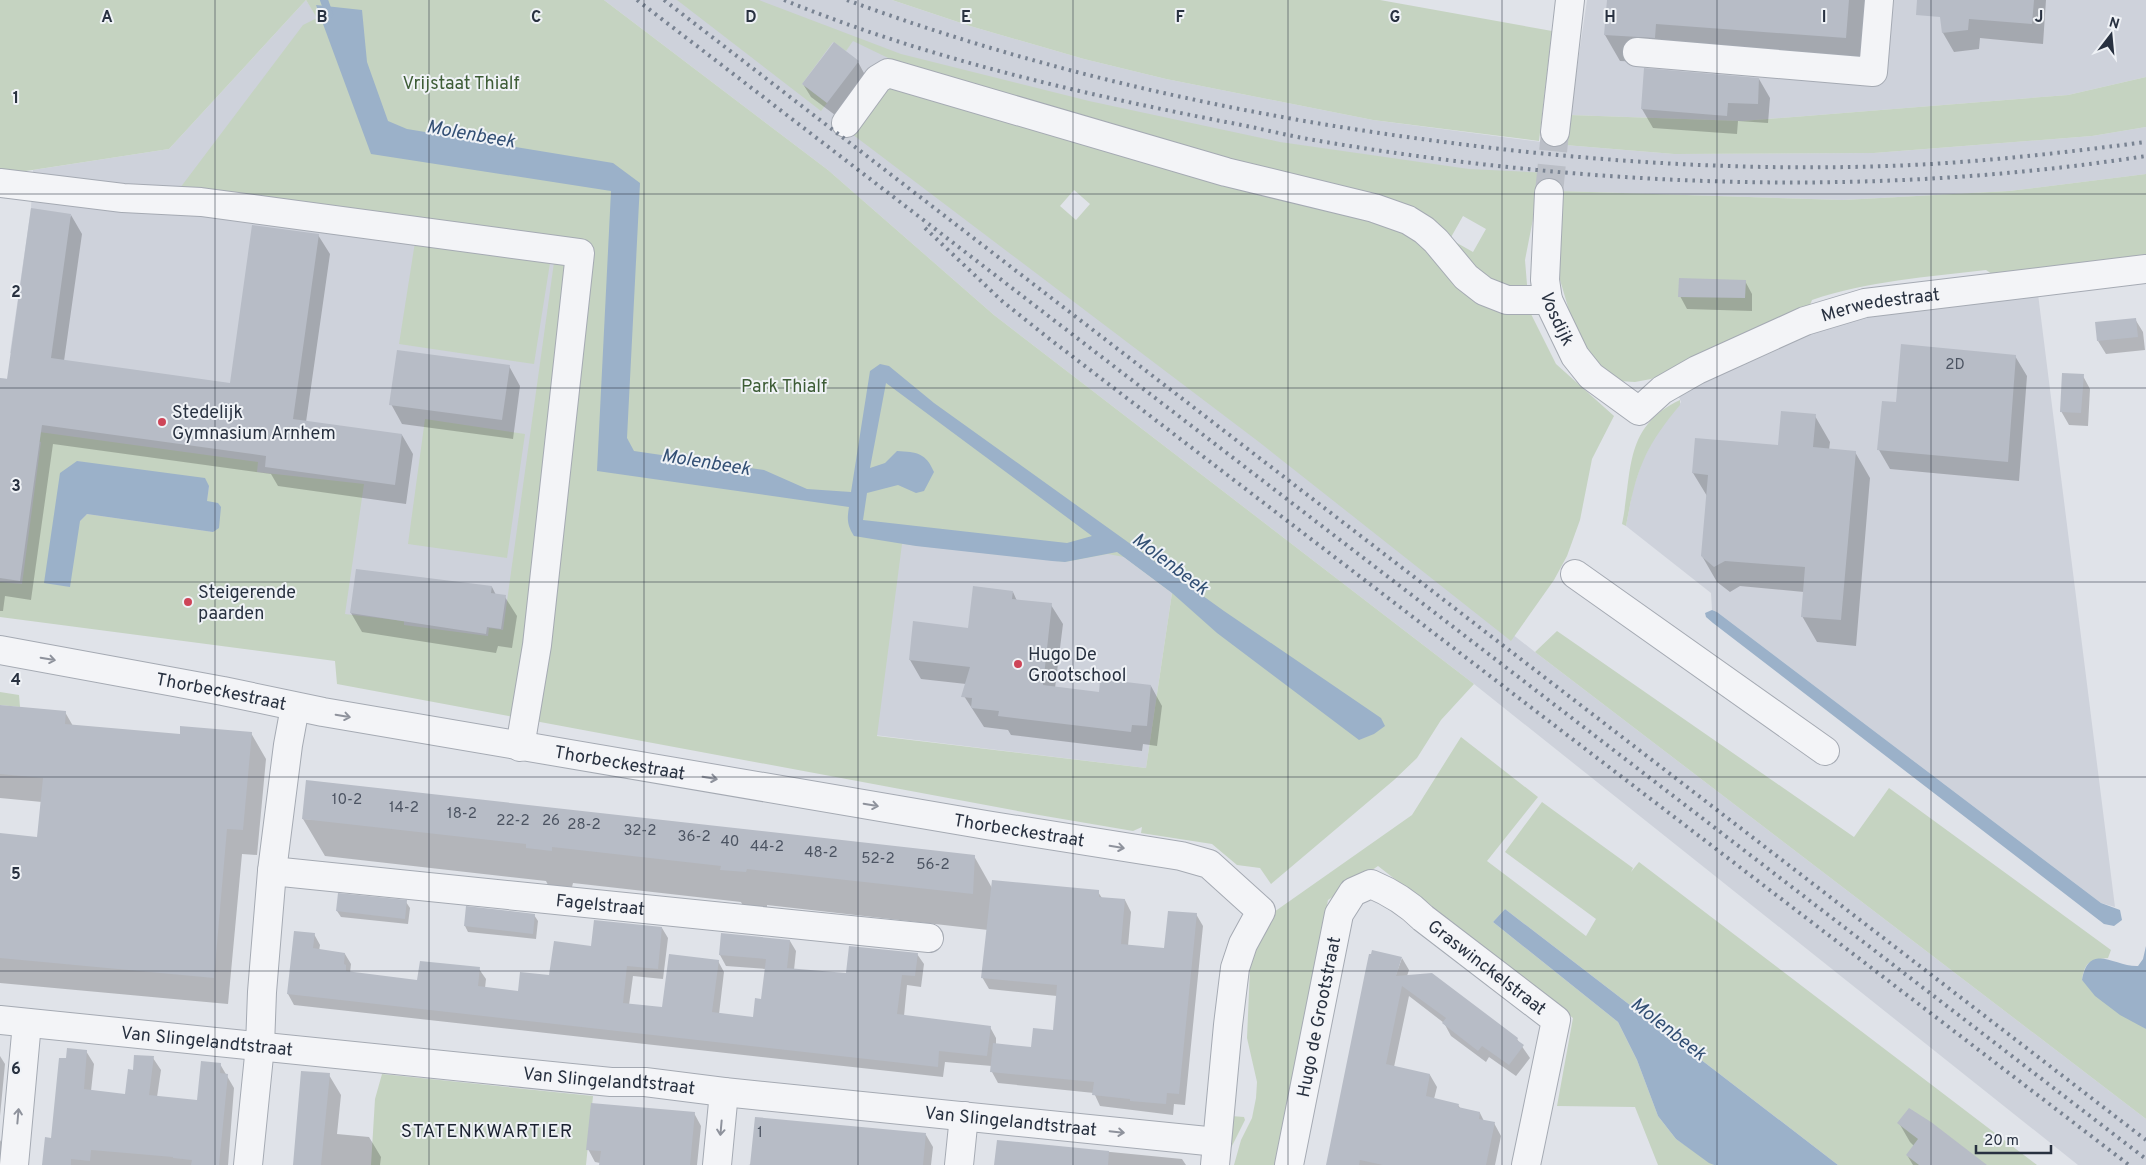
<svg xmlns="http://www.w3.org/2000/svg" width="2146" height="1165" font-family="Overpass,sans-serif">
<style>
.built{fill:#ced2db}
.green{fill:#c5d3c1;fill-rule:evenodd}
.water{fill:#9bb1c9;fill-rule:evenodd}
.shadow{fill:#0003}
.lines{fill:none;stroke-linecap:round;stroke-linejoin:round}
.stream{stroke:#9bb1c9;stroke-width:8}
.building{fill:#b7bcc6}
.minor-tunnel{stroke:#bbbfc7;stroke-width:28;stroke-dasharray:28 14;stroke-linecap:butt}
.minor-casing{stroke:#a5aab3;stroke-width:30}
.minor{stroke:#f3f4f7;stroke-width:28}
.rail{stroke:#798392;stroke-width:4;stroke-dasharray:2.5 5;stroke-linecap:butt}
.oneway{stroke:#8e929c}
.grid{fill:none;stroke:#283140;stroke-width:1;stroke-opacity:0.55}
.poi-dot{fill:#ce4558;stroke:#eff2f6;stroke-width:2}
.labels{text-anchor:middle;stroke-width:4;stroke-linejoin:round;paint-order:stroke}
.number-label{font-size:15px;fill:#4c5462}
.park-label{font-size:18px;fill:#3d5c36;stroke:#eff2f6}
.street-label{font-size:18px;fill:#283140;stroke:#eff2f6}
.poi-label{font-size:18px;fill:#283140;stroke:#eff2f6;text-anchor:start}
.water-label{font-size:19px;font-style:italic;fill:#324f74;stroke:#eff2f6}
.neighbourhood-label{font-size:19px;letter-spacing:1px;fill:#1b2231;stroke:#eff2f6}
.grid-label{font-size:16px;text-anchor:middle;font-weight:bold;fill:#283140;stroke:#eff2f6;stroke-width:4;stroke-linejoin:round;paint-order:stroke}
</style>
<rect width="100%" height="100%" fill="#e0e3e9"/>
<path class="built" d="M306,0L319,20L611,191L567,691L0,615V378L11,379L15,353H10L31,208L33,170L169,149Z
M604,0H892L970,26L1084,59L1166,79L1373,120L1565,145L1674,154L1874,153L2092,136L2146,127V174L2009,191L1843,200L1559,191L1404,171L908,62L1264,439L1535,652L2146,1119V1165H2078L1474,684L994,315L828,170Z
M1587,0H2146V77L2068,95L1742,121L1570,115Z
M2038,294L2115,907L2101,903L1717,612L1712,610L1711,593L1626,526L1633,489L1642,462L1655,436L1681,402L1677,392L1843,318Z
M892,542L1065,562L1117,552L1172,593L1146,768L866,734Z"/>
<path class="green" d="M0,0H604L828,170L994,315L1474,684L1441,720L1417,758L1394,780L1271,884L1260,868L1237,865L1212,844L1141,833L1142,827L1133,831L1039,815L337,684L335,661L0,617V582L22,584L41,442L31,440L32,431L258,462L257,472L364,484L345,614L404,621V625L488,636L489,628L503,630L555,255L174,196L303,25L317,18L306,0L169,149L0,175ZM77,461L209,486L207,501L213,532L87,514L80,521ZM902,544L1065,562L1108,554L1124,557L1172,593L1146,768L877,736Z
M677,0H759L901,54L1089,101L1280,142L1469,169L1551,173L1549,193L1535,192L1533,219L1525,260L1528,297L1509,294L1437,238L944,85L853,41L846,51L833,42L802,84L827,103L821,111ZM1463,216L1486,229L1473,252L1450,239Z
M892,0H1380L1552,31L1539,141L1373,120L1166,79L1084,59L970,26Z
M2146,77V127L2092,136L1874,153L1674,154L1565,145L1570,115L1742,121L2068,95Z
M892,82L1406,227L1531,314L1556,364L1614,416L1592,459L1580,520L1567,556L1554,580L1511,641L1259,442L852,134ZM1074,190L1090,204L1076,220L1060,206Z
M2146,174V260L1998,278L1986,270C1927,277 1868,281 1812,300L1808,310L1651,379L1635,382L1619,381L1603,368L1577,338L1556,266L1559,191L1843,200L2009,191Z
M415,242L550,263L534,364L399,344Z
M1680,400V405C1644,448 1636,471 1626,526L1622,524C1633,471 1623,427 1680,400Z
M425,419L525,434L507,558L408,544Z
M1557,631L1854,837L1889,788L2111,950L2108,958C2090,960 2085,961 2082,980L2146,1029V1119L1535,652Z
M0,692L19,695L20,707L0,705Z
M1461,737L1538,797L1487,861L1586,936L1596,919L1505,852L1542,802L1633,868L1631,872L1639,862L2037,1165H1838L1505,909L1493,922L1618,1022L1637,1060L1658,1116L1676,1139L1714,1165H1658L1635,1107L1557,1106L1573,1018L1378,866L1328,900L1276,1165H1234L1241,1140L1252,1118L1256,1098L1257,1082L1247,1038L1251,946L1274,912L1412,815Z
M382,1074L593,1096L586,1165H371L375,1099Z
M1231,1116L1244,1117L1245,1120L1230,1150Z"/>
<path class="water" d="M316,5L362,10L367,62L388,121L407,129L613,163L640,183L627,438L634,451L764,470L807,489L851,492L870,371L880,364L889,366L934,403L1224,611L1381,718L1385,726L1374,734L1359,740L1217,633L1172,593L1117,552L1065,562L1052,561L916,546L854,536C847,525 847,519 849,507L597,471L611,191L371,154ZM886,383L1092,536L1067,543L863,520L867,493L898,485L916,493L924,491L934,472C926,453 917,452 897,451L885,463L870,468Z
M77,461L205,478L209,486L207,501L218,503L221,507L219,528L213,532L87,514L80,521L70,587L44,583L60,473Z
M1712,610L1717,612L2101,903L2120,910L2122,920L2114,926L2104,924L1713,623L1706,617L1705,613Z
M1505,909L1838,1165H1714L1709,1163L1676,1139L1658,1116L1637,1060L1618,1022L1493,922Z
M2146,946V1029L2120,1015L2095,996L2082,980C2089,941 2115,967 2138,966L2143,959Z"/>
<path class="shadow" d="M1608,0H1865L1860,64L1670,63L1620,61L1605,35Z
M1941,0H2046L2043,44L1980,38L1979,49L1954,52L1943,33Z
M858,62L865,75L835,115L811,97L803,84Z
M1759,79L1770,98L1768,123L1738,121L1737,134L1653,128L1642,109Z
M71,215L82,234L64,361L231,384L318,235L330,254L306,422L402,435L413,454L406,504L278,486L271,474L53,444L31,600L5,596L3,611H0V379L8,380Z
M1745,281L1752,294V311L1687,309L1680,296Z
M2135,319L2143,332L2145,350L2106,354L2098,341Z
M2015,356L2027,376L2019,481L1890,469L1879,450L1897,403Z
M509,366L520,386L513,439L402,424L391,404Z
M2083,376L2090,389L2088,426L2069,425L2061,411Z
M1815,416L1830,442L1829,450L1855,452L1870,478L1856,646L1817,642L1802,616L1804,592L1740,586L1730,592L1717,582L1702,556L1707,496L1693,473L1779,446Z
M492,587L496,595L505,597L517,616L512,648L498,646L496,653L362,632L351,613Z
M1013,592L1017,601L1051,605L1063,624L1055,688L1100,693L1151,686L1162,706L1157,746L1143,744L1142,751L1011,735L1008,730L984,727L964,696L966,684L921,679L910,660L969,629Z
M0,706L65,712L73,726L181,736L251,733L266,759L257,855L242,854L228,1004L0,983V834L38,838L42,802L0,798Z
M303,819L974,856L992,888L1098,892L1102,898L1125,900L1131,912L1128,946L1165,950L1196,914L1203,926L1185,1105L1174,1104L1173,1115L1100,1106L1094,1093L998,1083L992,1072V1066L945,1062L943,1077L294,1005L288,994L314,934L320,945L319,951L345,954L351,964L350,973L418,981L479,969L486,979L485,988L519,992L550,977L592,948L662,928L668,938L663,979L633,976L629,1005L663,1008L718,961L724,972L719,1014L754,1019L762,1000L766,969L726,966L720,955L790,941L796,951L794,970L847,975L917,954L924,964L921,987L907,985L904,1016L990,1027L996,1038V1045L1032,1048L1055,1032L1057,996L989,989L982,977L988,930L767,905V909L743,906L741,902L573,883L572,887L548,885L546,881L325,856Z
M406,902L410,908L408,924L341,917L337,911Z
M534,915L538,921L536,939L468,932L465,926Z
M1402,958L1409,970L1407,976L1517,1039L1530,1058L1516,1076L1489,1057L1486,1062L1451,1036L1444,1023L1409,996L1394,1067L1430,1075L1437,1087L1434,1099L1458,1105L1461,1109L1480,1113L1484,1121L1494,1123L1501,1136L1495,1165H1327Z
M86,1051L94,1064L91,1091L126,1095L134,1071L153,1058L161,1070L157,1097L198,1102L220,1064L234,1088L228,1165H44L52,1139L67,1060Z
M0,1056L5,1064L0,1116Z
M329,1075L341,1095L337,1134L369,1137L381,1157L380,1165H294Z
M694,1113L701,1126L697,1165H600V1163L595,1162L588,1149Z
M1899,1123L1985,1165H1913L1907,1155L1914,1146L1910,1142Z
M926,1135L933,1147L931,1165H748Z
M0,1140L3,1145L1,1165H0Z
M998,1141L1182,1159L1186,1165H995Z"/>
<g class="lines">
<path class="stream" d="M324,0L329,14"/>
</g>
<path class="building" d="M1607,0H1849L1846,38L1656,24L1655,38L1604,35Z
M1917,0H2034L2032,24L1969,19L1968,30L1942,33L1940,17L1916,15Z
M834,42L859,61L827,103L802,84Z
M1644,68L1759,78L1758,104L1728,103L1727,116L1641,109Z
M31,208L71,214L51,358L230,383L252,225L319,234L293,419L402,434L395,485L265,467L266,456L42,425L20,581L0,578V378L7,379Z
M1679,278L1746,280L1745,298L1678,297Z
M2136,318L2138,337L2097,341L2095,322Z
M1901,344L2016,355L2008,462L1877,450L1882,401L1896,402Z
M397,350L510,365L502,420L389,405Z
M2062,373L2084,374L2081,413L2060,412Z
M1781,411L1816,414L1813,447L1856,451L1841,620L1801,617L1805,567L1725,561L1714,567L1701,556L1708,475L1692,473L1695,438L1778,445Z
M356,569L492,586L491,593L506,595L501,629L487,627L486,634L350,613Z
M973,586L1013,591L1012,599L1052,603L1043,685L1099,692L1100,679L1151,685L1147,726L1132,725L1131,732L998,716L999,711L971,708L972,698L961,697L970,667L909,660L913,621L968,628Z
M0,705L66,711L65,724L180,734V726L252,732L243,830L227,829L214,978L0,958V833L37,837L43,778L0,774Z
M306,780L975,855L973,894L747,869L746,872L720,870L721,866L552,847V851L526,848V844L302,819Z
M992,880L1099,890V897L1125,899L1121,944L1164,948L1168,911L1197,913L1179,1094L1167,1093L1166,1104L1130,1101V1099L1092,1095L1094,1082L990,1072L993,1043L1031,1047L1033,1028L1053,1030L1057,985L981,978Z
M338,893L407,900L405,919L336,911Z
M466,906L535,914L533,934L464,926Z
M594,920L662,927L658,969L627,966L623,1003L662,1007L669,954L719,960L712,1012L753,1017L755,998L761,999L766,959L719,955L721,933L790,940L787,968L846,973L849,946L918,953L915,976L902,975L897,1014L991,1026L987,1056L939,1051L938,1067L287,994L294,931L315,933L313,948L345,953L344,964L346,965V971L417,980L420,961L480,967L478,986L518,991L520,972L549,975L554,941L591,946Z
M1372,950L1402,957L1396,976L1432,973L1518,1038L1517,1040L1524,1045L1509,1065L1482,1046L1478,1051L1442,1023L1446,1018L1402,986L1386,1064L1430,1074L1426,1096L1459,1104L1458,1107L1480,1112L1479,1119L1495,1122L1486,1165H1383L1360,1160L1359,1165H1326L1365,973L1369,954H1371Z
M67,1048L87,1050L84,1089L125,1094L128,1069L133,1070L134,1055L154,1056L149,1095L197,1100L201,1061L221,1063L220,1073L228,1074L219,1165H191L192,1160L173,1158V1157L91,1150L90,1161L71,1159V1165H42L45,1137L51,1138L59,1058H66Z
M301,1071L330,1073L321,1165H293Z
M591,1103L695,1112L690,1165H599L601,1151L586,1150Z
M1909,1108L1931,1122L1987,1165H1919L1906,1155L1918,1139L1897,1123Z
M755,1117L926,1133L923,1165H750Z
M997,1140L1109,1151L1108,1165H994Z"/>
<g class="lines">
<path class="minor-tunnel" d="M1549,193L1555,132"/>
<g class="minor-casing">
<g id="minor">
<path d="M1637,52L1873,72L1879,0"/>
<path d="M846,123L878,79L888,73L1226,172L1374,208L1408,220L1424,230L1436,241L1466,277L1484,291L1507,300H1548"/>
<path d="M1555,132L1570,0"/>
<path d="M0,183L123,198L201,202L580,253L537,645L520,747"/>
<path id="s1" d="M1549,193L1545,280L1548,300L1575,356L1591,376L1639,411L1662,390L1697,370L1805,321L1865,303L2146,269"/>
<path d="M1575,574L1825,751"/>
<path id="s2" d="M0,650L223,691L323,712L986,825L1181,856L1209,864L1261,911L1243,944L1235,968L1228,1025L1215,1165"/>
<path id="s3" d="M272,871L929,938"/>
<path id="s4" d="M0,1020L611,1082H645L724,1092L1217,1142"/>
<path d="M14,1165L27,1023"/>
<path d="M248,1165L260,1046L262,992L272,871L288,745L295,707"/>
<path d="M717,1165L724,1092"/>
<path d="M959,1165L964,1116"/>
<path id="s5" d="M1289,1165L1339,914L1353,892L1371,884C1390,892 1408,903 1423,918L1556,1020L1526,1165"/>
</g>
</g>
<use href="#minor" class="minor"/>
<path class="rail" d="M637,0L2146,1159
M664,0L2146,1140
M784,0C926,58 1077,93 1226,122C1254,127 1281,134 1308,139C1584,187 1869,199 2146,156
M847,0C1041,72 1246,117 1452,143C1597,162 1743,171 1889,166C1975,163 2061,153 2146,142
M925,228L1002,301L1047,337L2129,1165"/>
</g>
<defs><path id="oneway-shaft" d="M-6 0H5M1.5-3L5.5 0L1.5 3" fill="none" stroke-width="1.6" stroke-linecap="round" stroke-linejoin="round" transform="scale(1.25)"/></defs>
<g class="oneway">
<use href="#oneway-shaft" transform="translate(48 659) rotate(10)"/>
<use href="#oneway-shaft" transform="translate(343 716) rotate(10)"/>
<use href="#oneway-shaft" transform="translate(710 778) rotate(9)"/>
<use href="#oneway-shaft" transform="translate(871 805) rotate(10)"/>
<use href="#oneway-shaft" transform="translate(1117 847) rotate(9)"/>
<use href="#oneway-shaft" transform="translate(18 1116) rotate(-85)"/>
<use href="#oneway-shaft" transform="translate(721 1128) rotate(95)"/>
<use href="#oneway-shaft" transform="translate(1117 1132) rotate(6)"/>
</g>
<path class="grid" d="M215,0V1165M429,0V1165M644,0V1165M858,0V1165M1073,0V1165M1288,0V1165M1502,0V1165M1717,0V1165M1931,0V1165M0,194H2146M0,388H2146M0,582H2146M0,777H2146M0,971H2146"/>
<g class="poi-dot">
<circle cx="162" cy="422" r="5"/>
<circle cx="188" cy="602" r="5"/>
<circle cx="1018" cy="664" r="5"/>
</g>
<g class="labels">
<g class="number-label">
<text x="1955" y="369">2D</text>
<text x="347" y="804">10-2</text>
<text x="404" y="812">14-2</text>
<text x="462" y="818">18-2</text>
<text x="513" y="825">22-2</text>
<text x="551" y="825">26</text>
<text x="584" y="829">28-2</text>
<text x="640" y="835">32-2</text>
<text x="694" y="841">36-2</text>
<text x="730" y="846">40</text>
<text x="767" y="851">44-2</text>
<text x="821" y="857">48-2</text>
<text x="878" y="863">52-2</text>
<text x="933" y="869">56-2</text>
<text x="760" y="1137">1</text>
</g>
<g class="park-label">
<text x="461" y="89">Vrijstaat Thialf</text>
<text x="784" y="392">Park Thialf</text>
</g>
<g class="street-label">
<text dy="6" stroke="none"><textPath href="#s1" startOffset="522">Merwedestraat</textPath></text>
<text dy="6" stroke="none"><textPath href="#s1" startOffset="128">Vosdijk</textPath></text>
<text dy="6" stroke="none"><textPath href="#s2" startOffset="225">Thorbeckestraat</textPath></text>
<text dy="6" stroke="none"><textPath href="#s2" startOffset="630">Thorbeckestraat</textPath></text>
<text dy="6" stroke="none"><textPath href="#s2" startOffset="1035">Thorbeckestraat</textPath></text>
<text dy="6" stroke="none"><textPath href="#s3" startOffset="330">Fagelstraat</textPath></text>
<text dy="6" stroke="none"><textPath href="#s5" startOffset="445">Graswinckelstraat</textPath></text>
<text dy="6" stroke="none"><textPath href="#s5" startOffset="151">Hugo de Grootstraat</textPath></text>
<text dy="6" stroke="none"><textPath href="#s4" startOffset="208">Van Slingelandtstraat</textPath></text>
<text dy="6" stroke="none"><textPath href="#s4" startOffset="612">Van Slingelandtstraat</textPath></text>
<text dy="6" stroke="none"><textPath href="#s4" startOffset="1016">Van Slingelandtstraat</textPath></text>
</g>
<g class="poi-label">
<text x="172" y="418">Stedelijk<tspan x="172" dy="21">Gymnasium Arnhem</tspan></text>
<text x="198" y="598">Steigerende<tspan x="198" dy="21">paarden</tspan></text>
<text x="1028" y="660">Hugo De<tspan x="1028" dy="21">Grootschool</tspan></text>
</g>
<g class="water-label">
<text transform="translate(471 133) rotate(10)" y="7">Molenbeek</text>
<text transform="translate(706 461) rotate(9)" y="7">Molenbeek</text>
<text transform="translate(1171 563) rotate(37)" y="7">Molenbeek</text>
<text transform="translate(1669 1028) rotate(38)" y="7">Molenbeek</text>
</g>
<g class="neighbourhood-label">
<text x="487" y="1137">STATENKWARTIER</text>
</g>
</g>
<g class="grid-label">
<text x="107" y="22">A</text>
<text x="322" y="22">B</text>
<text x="536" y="22">C</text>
<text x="751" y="22">D</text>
<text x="966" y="22">E</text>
<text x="1180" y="22">F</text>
<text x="1395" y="22">G</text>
<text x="1610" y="22">H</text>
<text x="1824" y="22">I</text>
<text x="2039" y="22">J</text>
<text x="16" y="103">1</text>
<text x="16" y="297">2</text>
<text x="16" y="491">3</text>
<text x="16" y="685">4</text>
<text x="16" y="879">5</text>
<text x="16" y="1074">6</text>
</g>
<g transform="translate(2111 35) rotate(16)" stroke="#eff2f6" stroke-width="4" paint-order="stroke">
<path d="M0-4L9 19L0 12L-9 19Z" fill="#283140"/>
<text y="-8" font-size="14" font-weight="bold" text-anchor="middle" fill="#283140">N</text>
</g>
<path d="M1976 1145v8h75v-8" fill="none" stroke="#283140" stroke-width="2.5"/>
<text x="1984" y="1145" font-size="15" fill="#283140" stroke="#eff2f6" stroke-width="4" paint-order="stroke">20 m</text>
</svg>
